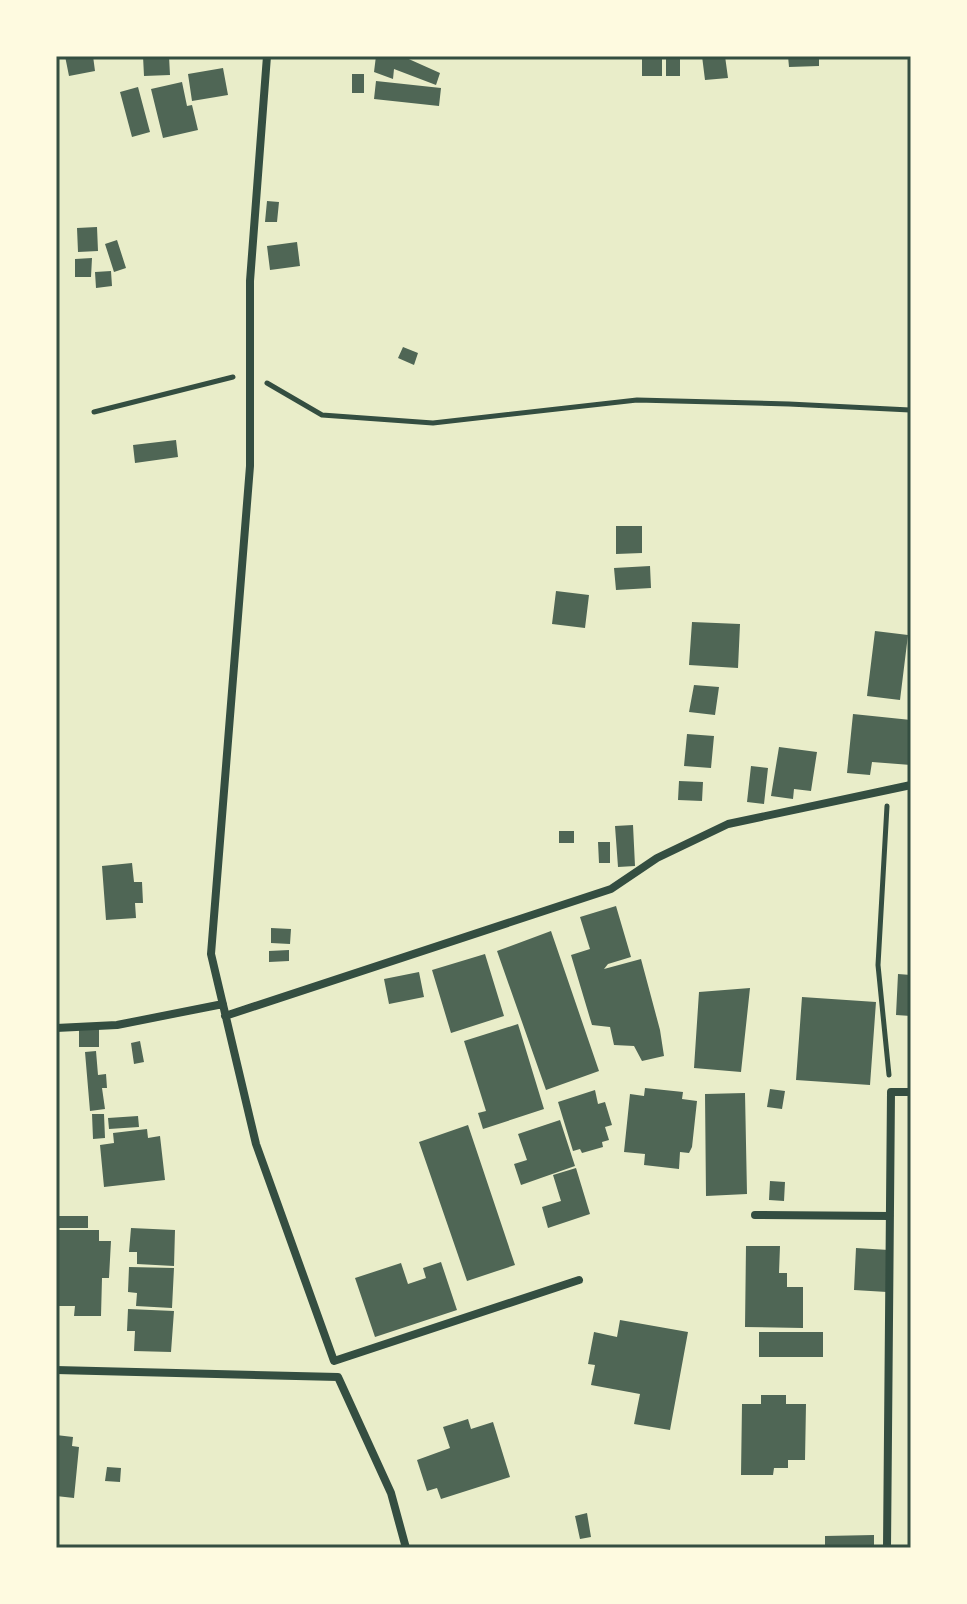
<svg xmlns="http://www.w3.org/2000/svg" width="967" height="1604" font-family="Helvetica,sans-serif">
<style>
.building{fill:#4f6655}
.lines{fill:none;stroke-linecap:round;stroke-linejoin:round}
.path{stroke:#344e41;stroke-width:5}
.minor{stroke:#344e41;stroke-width:8}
.neatline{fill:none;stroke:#344e41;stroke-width:3}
</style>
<rect width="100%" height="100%" fill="#e9edc9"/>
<path class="building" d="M65,56H93L95,71L69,76Z
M143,56H169L170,75L144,76Z
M376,56H402L440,73L436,85L394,69L393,79L374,72Z
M642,56H662V76H642Z
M702,56H725L728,78L705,80Z
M788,56H819V66L789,67Z
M666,57H680V76H666Z
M223,68L228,95L192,101L188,74Z
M352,74H364V93H352Z
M376,81L441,88L439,106L374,99Z
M182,82L187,106L192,105L198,130L163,138L151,89Z
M138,87L150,132L132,137L120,92Z
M267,201L279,202L277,222H265Z
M97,227L98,251L78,252L77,228Z
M117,240L126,268L114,272L105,244Z
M297,242L300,266L270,270L267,246Z
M92,258L91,277H75V259Z
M111,271L112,286L96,288L95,272Z
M403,347L418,353L414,365L398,358Z
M176,440L178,457L135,463L133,445Z
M616,526H642V553L616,554Z
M650,566L651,588L616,590L614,568Z
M556,591L589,595L585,628L552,624Z
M692,622L740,624L738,668L689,665Z
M875,631L908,635L900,700L867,696Z
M694,685L719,687L715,715L689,712Z
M853,714L911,720V765L872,762L870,775L847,773Z
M687,734L714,736L711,768L684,766Z
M779,747L817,752L811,791L794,789L793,799L771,796Z
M751,766L768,768L764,804L747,802Z
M679,781L703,782L702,801L678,800Z
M633,825L635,866L618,867L615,826Z
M559,831H574V843H559Z
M598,842H610V863H599Z
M132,863L134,882H142L143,903H135L136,918L106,920L102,866Z
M616,906L631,957L608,964L604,969L641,959L660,1030L664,1056L642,1061L634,1046L614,1045L610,1027L592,1025L571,955L590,949L580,917Z
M271,928L291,929L290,944L271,943Z
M551,931L599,1071L546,1090L497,951Z
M289,950V961L269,962V951Z
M485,954L504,1016L451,1033L432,970Z
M419,972L424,997L389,1004L384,979Z
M898,974L911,975V1016L896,1015Z
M750,988L741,1072L694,1068L699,992Z
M802,997L876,1002L870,1085L796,1080Z
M518,1024L544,1109L483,1129L478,1113L486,1111L464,1041Z
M79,1028H99V1047H79Z
M140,1041L144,1062L134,1064L131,1043Z
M96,1051L98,1075L106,1074L107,1088H102L105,1109L90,1111L85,1052Z
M645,1088L683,1092L682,1099L697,1101L692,1147L689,1153L680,1152L679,1169L644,1165L645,1154L624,1152L630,1094L644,1096Z
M770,1089L785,1091L782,1109L767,1107Z
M595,1090L598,1104L605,1102L612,1125L605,1127L609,1140L602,1142L603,1147L582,1153L580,1149L573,1151L558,1102Z
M745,1093L747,1194L706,1196L705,1094Z
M92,1114H104L105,1138L93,1139Z
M138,1116L139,1127L109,1129L108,1118Z
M560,1120L575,1166L521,1185L514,1164L527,1160L518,1134Z
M468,1125L515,1265L467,1281L419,1142Z
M147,1129L148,1138L160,1136L165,1180L104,1187L100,1145L114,1143L113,1133Z
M576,1168L590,1214L548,1228L542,1207L561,1201L553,1175Z
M770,1181L785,1182L784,1201L769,1200Z
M56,1216H88V1228H56Z
M131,1228L175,1230L174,1266L137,1264V1252H129Z
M56,1230H99V1241H111L109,1278H102L101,1316H74L75,1306H56Z
M746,1246H780L779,1273H787V1287H803V1328L745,1327Z
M856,1248L889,1250L887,1292L854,1290Z
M441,1262L457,1310L375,1337L355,1278L401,1263L408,1284L426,1278L423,1268Z
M129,1267L174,1268L172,1308L136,1306L137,1293L128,1292Z
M128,1309L174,1311L171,1352L134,1351L135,1331H127Z
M620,1320L688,1332L670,1430L634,1424L640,1394L591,1385L595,1365L588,1364L594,1332L617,1337Z
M759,1332H823V1357H759Z
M761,1395H786V1404H806L805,1460H788V1468H774L773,1475H741L742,1404H761Z
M468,1419L471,1429L493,1422L510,1477L441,1499L437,1488L427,1491L417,1460L450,1448L443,1427Z
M56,1435L73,1437L72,1446L79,1447L74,1498L56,1496Z
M107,1467L121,1468L120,1482L105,1481Z
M587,1513L591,1537L580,1539L575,1516Z
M874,1535V1548H825V1536Z"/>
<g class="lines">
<path class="path" d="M267,383L322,415L433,423L637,400L789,404L910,410
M94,412L233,377
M887,806L878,965L889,1075"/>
<path class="minor" d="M267,56L250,281V466L211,954L256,1144L334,1361L579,1280
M225,1016L611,889L657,858L728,824L911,785
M56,1028L117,1025L223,1004
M755,1215L890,1216
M56,1370L338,1377L391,1493L406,1548
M887,1548L891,1092H911"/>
</g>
<rect width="967" height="1604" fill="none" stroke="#fefae0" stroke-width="116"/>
<rect x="58" y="58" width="851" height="1488" class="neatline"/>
</svg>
